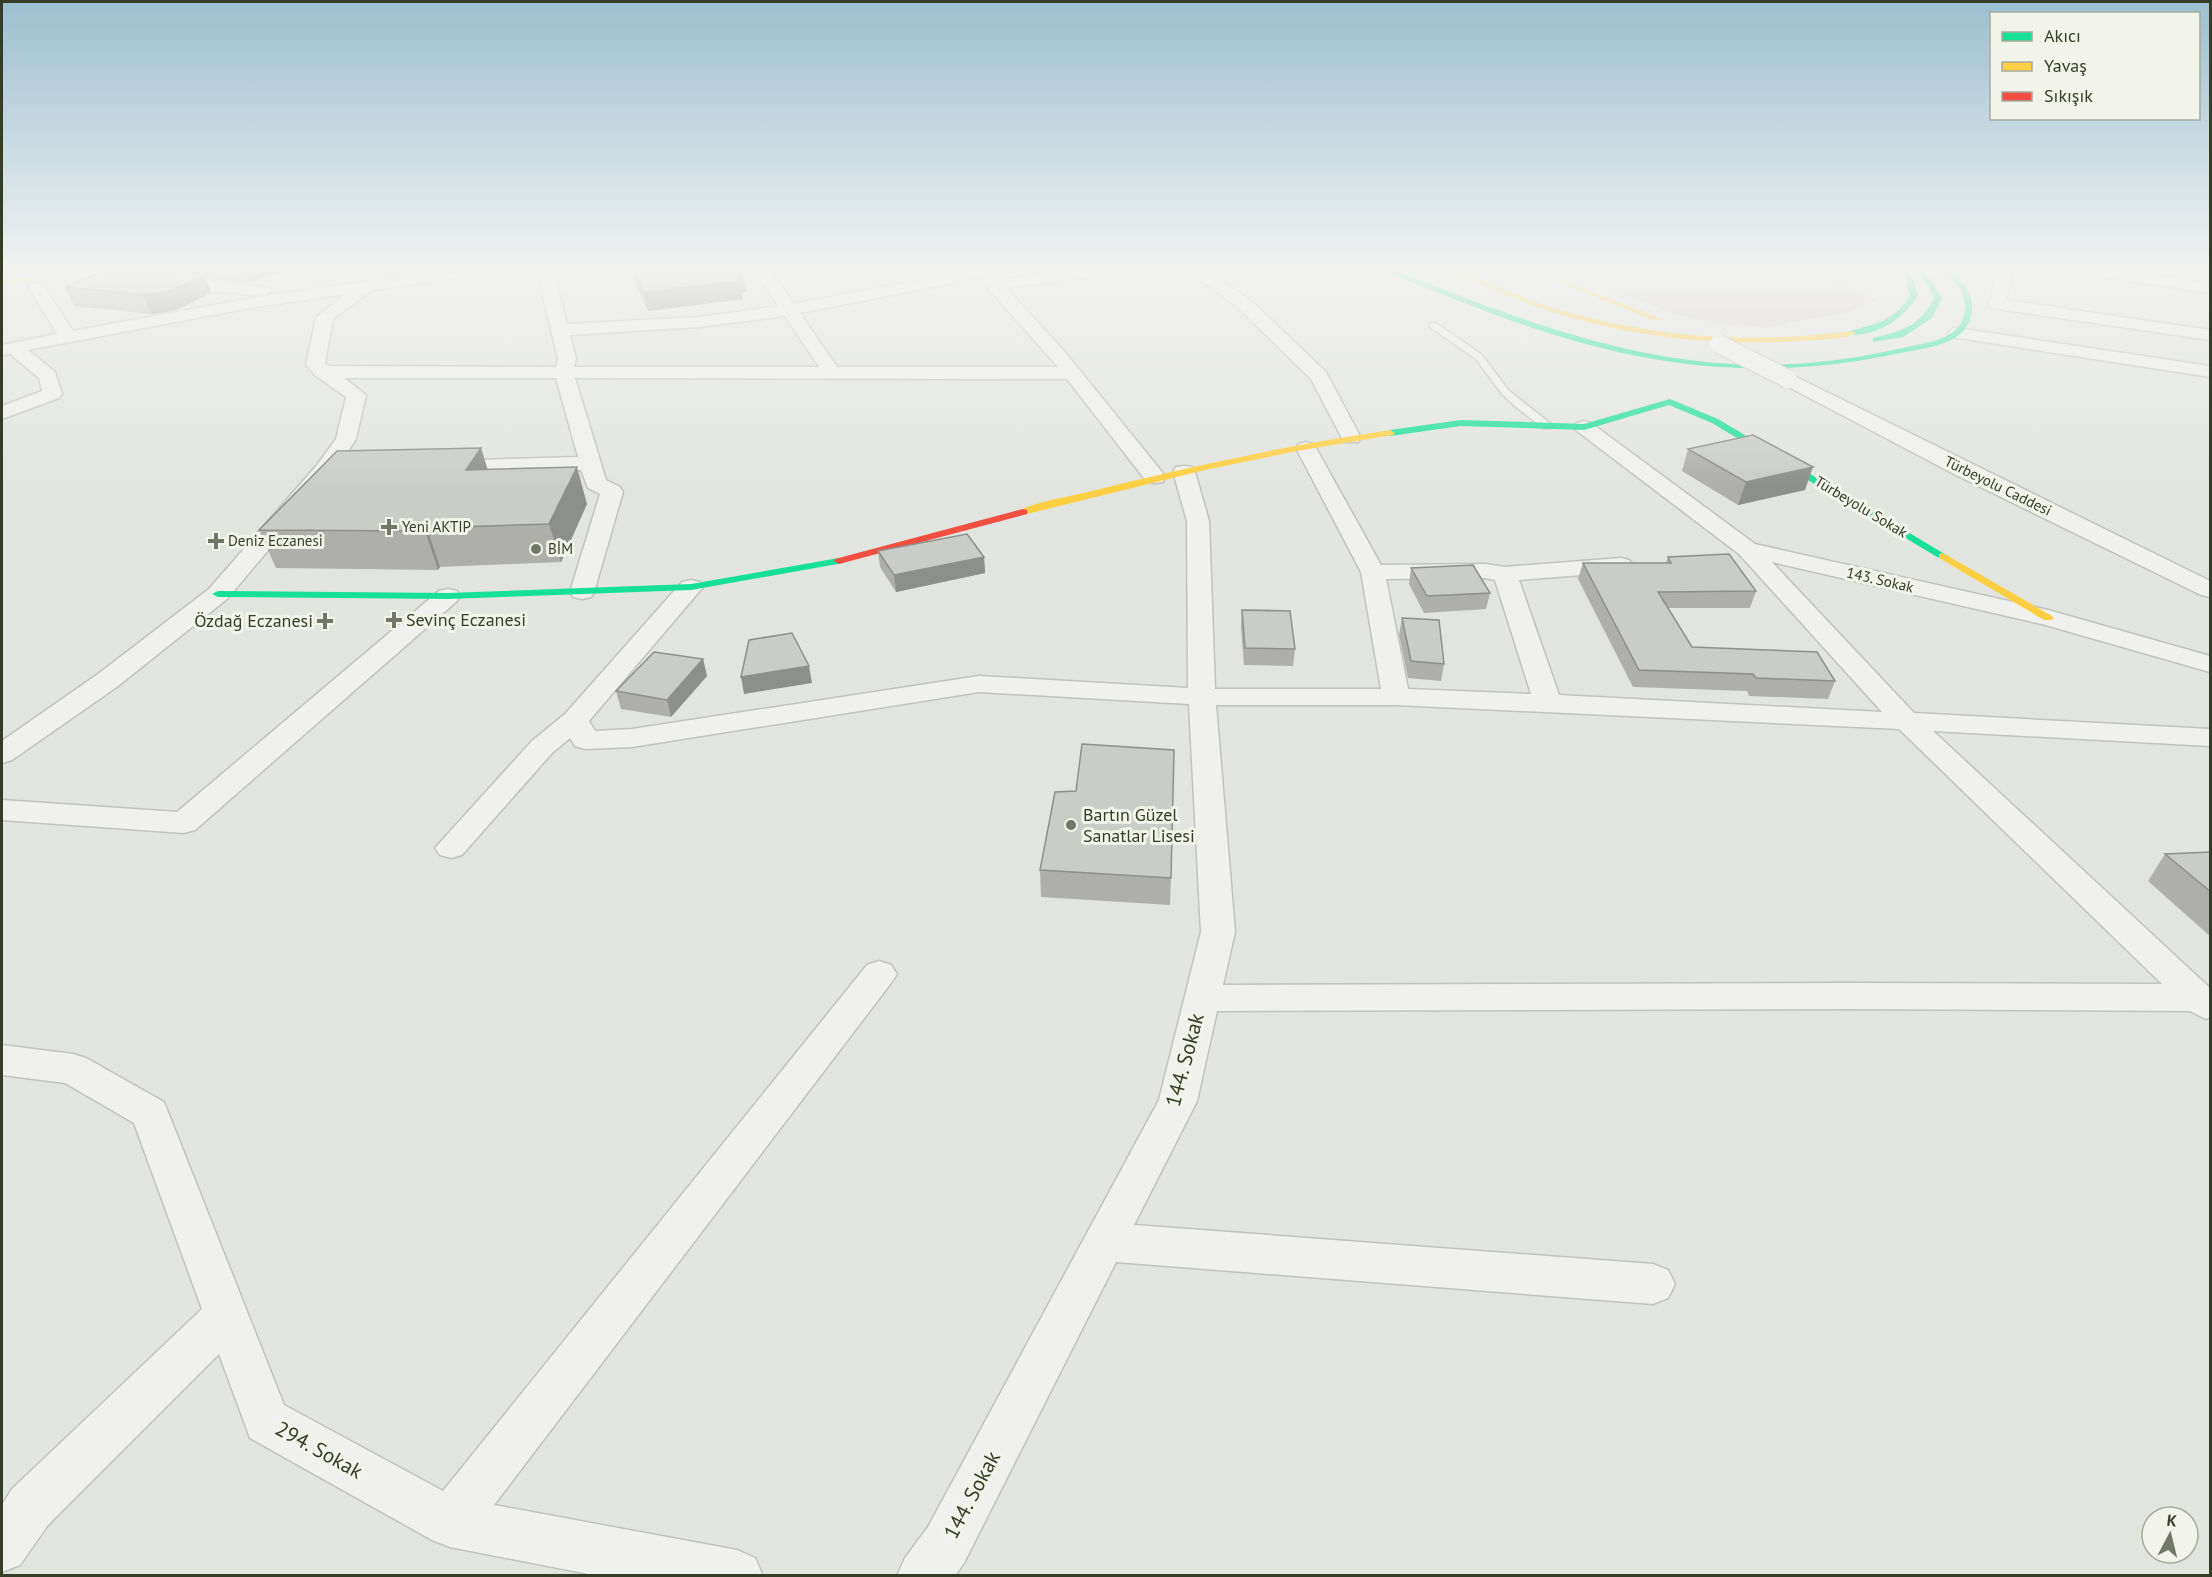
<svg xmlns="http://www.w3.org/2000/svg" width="2212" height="1577" font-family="'PT Sans',sans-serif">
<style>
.green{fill:#d9cfd2}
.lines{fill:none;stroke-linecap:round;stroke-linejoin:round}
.lane-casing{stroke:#c0c2bd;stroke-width:3}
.street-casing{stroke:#c0c2bd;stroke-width:3}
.lane{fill:#f0f1ee;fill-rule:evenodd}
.street{fill:#f0f1ee;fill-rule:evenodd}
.fast{fill:#16e098;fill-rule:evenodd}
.slow{fill:#ffcf43;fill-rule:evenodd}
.jam{fill:#f24e42;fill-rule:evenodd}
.street-bridge-casing{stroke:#c0c2bd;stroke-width:20;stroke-linecap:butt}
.street-bridge{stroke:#f0f1ee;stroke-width:18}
.wall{fill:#aeafab}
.shaded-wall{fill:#8d8f8b}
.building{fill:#caccc7;stroke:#8d8f8b;stroke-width:1.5}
.poi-dot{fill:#727767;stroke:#f2f4eb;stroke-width:2}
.labels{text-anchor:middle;stroke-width:6;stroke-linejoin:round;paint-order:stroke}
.far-street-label{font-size:15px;fill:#353d26;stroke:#f2f4eb}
.far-poi-label{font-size:15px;fill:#353d26;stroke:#f2f4eb;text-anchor:start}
.poi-label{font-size:18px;fill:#353d26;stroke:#f2f4eb;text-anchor:start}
.near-street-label{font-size:21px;fill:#353d26;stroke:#f2f4eb}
</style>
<rect width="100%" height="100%" fill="#e2e4df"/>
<path class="green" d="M1552,267H1804L1878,300L1848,312L1768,327L1722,324L1677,315Z"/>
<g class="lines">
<g class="lane-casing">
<path id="lane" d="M1430,323H1436L1482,355L1508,390L1551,424V428H1543L1516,407L1502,394L1476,359L1430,327Z"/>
</g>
<g class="street-casing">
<path id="street" d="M129,267H149L142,273H144L269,288L271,291L263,296L469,267H507L505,270L499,272L372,290L333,319L325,363L329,366L556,367L558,359L536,267H552L567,324L699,317L778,306L752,267H768L794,304L972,270L970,267H986L998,280L1100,267H1141L1139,270L1133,272L1006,288L1064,351L1166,477L1163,482L1155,483L1147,482L1067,379L575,378L606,480L620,487L623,492L594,592L591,597L582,599L573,597L570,592L600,494L588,488L581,470L445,473L438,471L434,467L438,463L445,461L578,457L556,378H344L366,395L356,439L336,470L227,599L118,686L12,760L2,763V741L98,674L209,589L317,465L336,439L346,397L316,376L306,365L316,317L346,294L255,307L28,350L55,372L62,394L59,398L2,419V406L42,391L39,378L10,354L2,355V345L57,334L28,286L30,283H42L73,331L263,296C239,293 132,287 120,273ZM979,278L1058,367H837L800,313ZM785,316L819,367H574L576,359L570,335L699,327Z
M1182,267H1200L1248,298L1326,372L1361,438L1358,442H1344L1311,379L1236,306Z
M1993,267H2009L2013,272L2006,300L2210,330V340L1991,308L1989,304L1997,272Z
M2094,267L2210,283V293L2088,275L2086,272L2088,269Z
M1958,328L2210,366V377L1952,337L1949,333L1952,329Z
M1788,373L2210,581V597L2201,595L1956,475L1781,383L1779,379L1781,375Z
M1584,421L1591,423L1755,544L2048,610L2210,656V672L2042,624L1772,562L1914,713L2210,729V746L1933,731L2210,988V1017L2206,1019L2190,1011L1847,1009L1217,1011L1197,1101L1134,1225L1653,1264L1668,1270L1675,1284L1668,1298L1653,1304L1116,1262L964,1563L955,1576H897L905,1558L928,1527L1159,1100L1201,932L1189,704L979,692L632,747L585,749L575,746L570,738L552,753L462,855L451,858L440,855L435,848L532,741L565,714L682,582L691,580L700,582L703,587L589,721L595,731L632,729L979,676L1188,688L1187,521L1173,472L1176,467L1184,466L1192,467L1195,472L1209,521L1215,689H1381L1361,572L1296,448L1299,444L1306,442L1313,444L1316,448L1381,565L1485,564L1505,567L1621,558L1629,560L1633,565L1629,570L1621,572L1519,580L1559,695L1882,712L1739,554L1577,431L1574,427L1577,423ZM1485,578L1495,580L1531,694L1408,689L1386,579ZM1216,705H1396L1899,729L2162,984L1847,983L1223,985L1235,932Z
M448,589L457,591L460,596L457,601L195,830L184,833L2,820V800L177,812L439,591Z
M879,961L891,965L897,974L891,983L494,1505L737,1550L755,1558L763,1576H599L450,1547L432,1540L250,1438L219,1354L48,1525L20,1565L2,1572V1505L12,1489L202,1309L134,1123L65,1083L2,1075V1045L73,1054L86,1058L164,1102L284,1405L443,1491L867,965Z"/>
</g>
<use href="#lane" class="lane"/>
<use href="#street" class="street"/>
<path class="fast" d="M1378,267H1387C1527,323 1663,378 1818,362C1850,359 1881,353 1912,346C1933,342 1962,337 1965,311C1965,304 1964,296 1960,289C1955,280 1944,274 1939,267H1946C1960,278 1974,291 1972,311C1969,345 1926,348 1900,353C1827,369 1754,373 1679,363C1595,352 1515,324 1437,292C1418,284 1394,278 1378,267Z
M1893,267H1900L1913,278L1918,296C1903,319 1878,336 1849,335V331C1875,325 1895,320 1910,296L1906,279Z
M1909,267C1926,267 1934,285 1942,298L1932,318L1903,337L1873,342V338C1903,331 1920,326 1934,298L1925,281Z
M1670,399L1718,419L1948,556L1947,558H1939L1712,423L1669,405L1584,430L1461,426L1390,436L1385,433L1390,430L1461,420L1584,424Z
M839,558L843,559V563L691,590L448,599L218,597L212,594L218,591L448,593L691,584Z"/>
<path class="slow" d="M83,267H96L2,286V282Z
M1443,267H1452C1480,278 1507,292 1536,302C1639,337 1745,345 1852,331L1856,333C1845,340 1816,340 1802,341C1697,348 1590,332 1493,290C1477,283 1457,277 1443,267Z
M1521,267H1529L1662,319L1655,321Z
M1390,430L1395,433L1393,435L1297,451L1205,470L1023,515L1018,512C1029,503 1072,496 1088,492C1188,467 1288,445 1390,430Z
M1943,553L2052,616L2054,618L2052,620H2044L1939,558V554Z"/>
<path class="jam" d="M1023,509L1027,510V514L839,564L834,561L835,559Z"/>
<g class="street-bridge-casing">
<path id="street-bridge" d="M68,267L104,270
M1719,344L1788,379"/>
</g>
<use href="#street-bridge" class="street-bridge"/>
</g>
<path class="wall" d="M151,267H306L305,271L270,274L248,283L205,278L211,293L177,310L152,314L74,306L65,287L151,268Z
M627,267H738L746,292L741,293L743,299L648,311Z
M481,448L488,470L587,504L561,562L440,567L438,570L276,568L259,530Z
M1688,449L1805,490L1738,505L1682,471Z
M878,551L984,557L985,573L896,592L880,567Z
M1668,557L1756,591L1750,608H1668L1692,647L1835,681L1828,699L1749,696L1747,691L1633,687L1578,579L1583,563H1666Z
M1411,568L1490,593L1486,609L1424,613L1409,584Z
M1242,610L1295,649L1293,666L1244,665L1241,627Z
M1402,618L1444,664L1441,681L1408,678L1399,635Z
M703,659L707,676L671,717L621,709L616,691Z
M2211,852V937L2148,881L2165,854Z
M1040,870L1171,878L1170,905L1041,897Z"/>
<path class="shaded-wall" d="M254,267H306L305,271L270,274L248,283L243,271Z
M383,267H455L386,276Z
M743,274L746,292L741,293L743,299L648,311L644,292Z
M204,275L211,293L177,310L152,314L143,295Z
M481,448L492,485L466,470Z
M577,467L587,504L561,562L549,524Z
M1813,467L1805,490L1738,505L1746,482Z
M427,528L440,567L438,570L425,531Z
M984,557L985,573L896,592L894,575Z
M703,659L707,676L671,717L667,700Z
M809,666L812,683L744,694L741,677Z"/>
<path class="building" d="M114,267H142L156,269L204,275L169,291L143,295L65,287Z
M207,267H254L243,271Z
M632,267H738L743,274H737L739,281L644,292Z
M1753,435L1813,467L1746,482L1688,449Z
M481,448L466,470L577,467L549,524L427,528L425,531L259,530L337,451Z
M967,534L984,557L894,575L878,551Z
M1729,554L1756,591L1658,592L1692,647L1817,652L1835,681L1756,678L1753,674L1639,670L1583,563H1671L1668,557Z
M1473,565L1490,593L1427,596L1411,568Z
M1242,610L1290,611L1295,649L1245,648Z
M1402,618L1439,620L1444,664L1411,661Z
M792,633L809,666L741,677L749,640Z
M654,652L703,659L667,700L616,691Z
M1082,744L1174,750L1171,878L1040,870L1055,792L1076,791Z
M2211,852V892L2165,854Z"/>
<linearGradient id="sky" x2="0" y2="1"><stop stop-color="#9bbfd0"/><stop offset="0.55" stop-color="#f2f3f1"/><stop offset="1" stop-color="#f2f3f1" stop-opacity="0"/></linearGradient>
<rect width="2212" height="487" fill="url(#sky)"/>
<g class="poi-dot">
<path d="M386 518h6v6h6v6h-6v6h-6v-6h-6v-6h6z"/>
<path d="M213 532h6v6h6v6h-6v6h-6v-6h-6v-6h6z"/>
<circle cx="536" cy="549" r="6"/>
<path d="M391 611h6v6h6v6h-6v6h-6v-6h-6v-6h6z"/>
<path d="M322 612h6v6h6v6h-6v6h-6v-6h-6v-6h6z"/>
<circle cx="1071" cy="825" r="6"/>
</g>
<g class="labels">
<g class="far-street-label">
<text transform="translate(1998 486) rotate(26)" y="5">Türbeyolu Caddesi</text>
<text transform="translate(1861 507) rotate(31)" y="5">Türbeyolu Sokak</text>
<text transform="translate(1880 580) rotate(13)" y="5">143. Sokak</text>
</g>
<g class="far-poi-label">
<text x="402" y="532">Yeni AKTIP</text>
<text x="228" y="546">Deniz Eczanesi</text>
<text x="548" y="554">BİM</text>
</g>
<g class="poi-label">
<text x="406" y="626">Sevinç Eczanesi</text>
<text x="313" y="627" text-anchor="end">Özdağ Eczanesi</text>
<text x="1083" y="821">Bartın Güzel<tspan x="1083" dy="21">Sanatlar Lisesi</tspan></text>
</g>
<g class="near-street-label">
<text transform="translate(1185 1060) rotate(-75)" y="7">144. Sokak</text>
<text transform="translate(319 1450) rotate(29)" y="7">294. Sokak</text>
<text transform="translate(972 1495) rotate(-62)" y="7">144. Sokak</text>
</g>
</g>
<rect width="2212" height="1577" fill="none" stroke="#353d26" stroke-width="6"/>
<rect x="1990" y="12" width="210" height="108" fill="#f2f4eb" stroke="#a6ab9c" stroke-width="1.5"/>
<rect x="2002" y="32" width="30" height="9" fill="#16e098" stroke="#a6ab9c" stroke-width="1.5"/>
<text x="2044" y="42" font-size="18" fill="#353d26">Akıcı</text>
<rect x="2002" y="62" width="30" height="9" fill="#ffcf43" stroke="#a6ab9c" stroke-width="1.5"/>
<text x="2044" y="72" font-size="18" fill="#353d26">Yavaş</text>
<rect x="2002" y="92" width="30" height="9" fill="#f24e42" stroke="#a6ab9c" stroke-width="1.5"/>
<text x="2044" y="102" font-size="18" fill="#353d26">Sıkışık</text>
<g transform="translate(2170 1535) rotate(7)"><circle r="28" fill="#f2f4eb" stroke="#a6ab9c" stroke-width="1.5"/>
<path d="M0-4.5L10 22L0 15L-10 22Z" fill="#727767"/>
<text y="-9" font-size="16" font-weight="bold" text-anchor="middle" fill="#353d26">K</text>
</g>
</svg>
